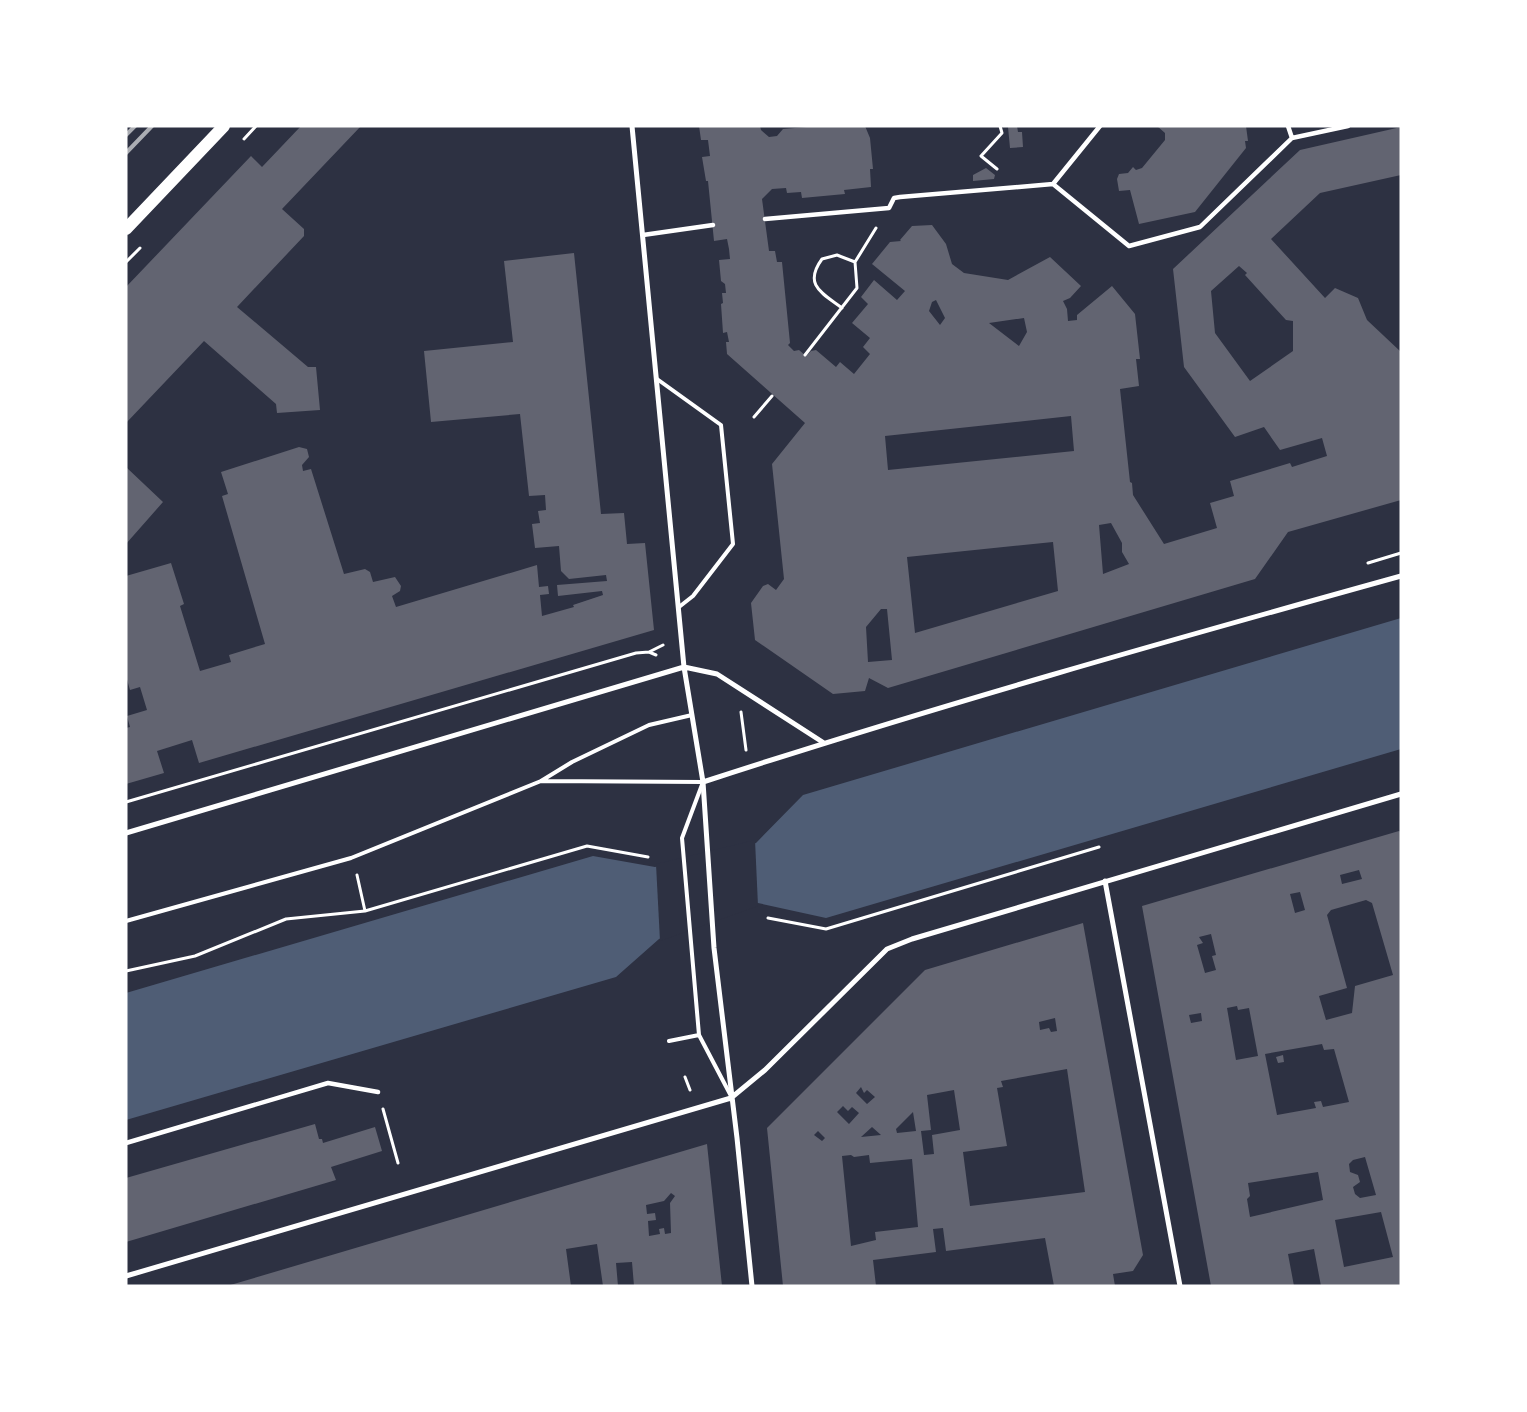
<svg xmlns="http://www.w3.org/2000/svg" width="1527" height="1412" font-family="'Open Sans',sans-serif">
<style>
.water{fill:#4f5d75}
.pier{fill:#2d3142}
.building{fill:#626471;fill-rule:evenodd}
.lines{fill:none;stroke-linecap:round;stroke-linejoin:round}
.path{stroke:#fff;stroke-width:3}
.service{stroke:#fff;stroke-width:4}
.pedestrian{stroke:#fff;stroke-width:4.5}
.minor{stroke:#fff;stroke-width:5}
.primary{stroke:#fff;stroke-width:12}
.rail{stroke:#abadb3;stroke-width:4}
</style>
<rect width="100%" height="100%" fill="#2d3142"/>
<path class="water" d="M1401,618V749L826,918L758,903L659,939L616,977L126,1120V993L593,856L655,867L756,843L803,795Z"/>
<path class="pier" d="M755,840L758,906L660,941L656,864Z"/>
<path class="building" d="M301,126H361L282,209L304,229V236L237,307L308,367H316L320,410L277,413L276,404L204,341L126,423V287L251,156L262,167Z
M699,126H760L761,130L769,137L777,136L783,129L818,126H865L870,138L873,169H870L871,187L844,190L845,194L802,198L801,192L787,193L786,188L772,189L762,199L769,251H775L777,262H782L790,343L788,345L794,351L799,350L806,356L811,351L816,350L836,367L840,362L854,374L870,354L863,347L870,338L852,323L868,304L861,297L874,280L897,300L905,291L872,264L890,242L901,241L900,240L912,226L932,225L946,244L952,264L964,273L1008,280L1050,257L1081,286L1070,298L1063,301L1067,309L1068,321L1077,320V315L1112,286L1135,314L1140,359H1136L1139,386L1120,389L1130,482L1132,483L1133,495L1164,544L1217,528L1210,503L1234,496L1230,481L1290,463L1292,467L1327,456L1322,438L1280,450L1264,427L1235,437L1184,367L1173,269L1300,150L1401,127V175L1320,193L1271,239L1325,298L1335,288L1358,298L1367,320L1401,352V500L1288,532L1255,579L888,688L869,678L865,691L833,694L755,640L751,603L763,586L768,584L776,590L784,579L772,464L805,423L727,354L726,342H729L727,332L723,333L721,304L723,303L722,293H726L725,284L721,281L719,260L730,259L729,249L727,239L714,241L708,181H706L702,157L710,156L708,140H701ZM1239,266L1247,273L1245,275L1286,320L1293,321V351L1250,381L1215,333L1211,291ZM936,300L945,318L940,325L929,311L932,302ZM1024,318L1027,332L1019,346L989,323ZM1071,416L1074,451L888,470L885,436ZM1111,523L1122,543V552L1129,564L1103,574L1099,525ZM1053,542L1058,591L915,633L907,557ZM881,609H887L892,660L868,662L866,627Z
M1017,126L1018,132H1022L1023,147L1010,148L1008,127Z
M1157,126H1246L1248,141H1245L1246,148L1195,212L1139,224L1130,190L1119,191L1117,179L1119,174L1128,173L1133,167L1136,170L1142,168L1165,140V133Z
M986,168L995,175L994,179L973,181V175Z
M574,253L601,514L624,513L627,544L645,543L654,630L199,763L192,740L157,751L164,773L126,784V728L130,727L127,716L147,710L140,687L130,690L126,676V576L171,563L184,604L180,606L200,671L231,662L229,655L265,644L222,496L228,494L221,472L299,447L307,449L309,457L302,465L303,471L311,469L344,574L365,569L370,572L373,582L395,577L401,586L400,591L392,596L396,607L537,565L539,587L548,586L549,594L540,595L542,616L574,607L573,605L603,595L602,591L558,596L557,585L607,581L606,575L569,579L561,571L559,546L535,548L532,524L540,523L538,511L546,510L545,495L529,496L520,414L431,422L424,351L513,342L504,261Z
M126,467L163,502L126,544Z
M1399,831L1401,832V1286H1321L1314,1249L1288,1254L1294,1286H1211L1142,906ZM1359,870L1362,879L1342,884L1340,875ZM1300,892L1305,910L1295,913L1290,894ZM1366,900L1372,903L1393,975L1355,986L1352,1013L1326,1020L1319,996L1347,988L1327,915L1331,910ZM1211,934L1216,955L1212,956L1216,970L1205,973L1197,945L1203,943L1199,937ZM1237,1006L1238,1010L1249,1008L1258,1056L1236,1060L1227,1008ZM1201,1013L1202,1021L1191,1023L1189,1015ZM1322,1044L1324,1050L1334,1049L1349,1102L1323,1107L1321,1101L1314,1102L1316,1108L1277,1115L1265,1054ZM1365,1157L1376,1195L1360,1198L1355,1194L1353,1187L1360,1182L1358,1175L1350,1172L1349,1164L1353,1160ZM1318,1172L1323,1200L1250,1217L1247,1199L1250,1196L1248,1183ZM1381,1212L1393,1257L1344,1267L1335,1220Z
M1083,923L1143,1255L1133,1271L1113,1274L1115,1286H1054L1045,1238L946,1251L943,1228L933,1229L936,1252L873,1260L876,1286H783L767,1128L925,970ZM1055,1018L1057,1031L1051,1032L1049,1028L1040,1030L1039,1022ZM1067,1069L1085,1192L970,1206L963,1152L1007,1146L997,1088L1003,1087L1001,1081ZM861,1087L864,1093L867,1090L875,1097L867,1104L856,1093ZM954,1090L960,1130L932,1135L934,1154L924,1155L921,1131L931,1130L927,1095ZM843,1106L848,1111L852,1107L859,1113L849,1124L837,1112ZM913,1112L916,1131L897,1133L896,1129ZM872,1127L881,1135L861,1137ZM818,1131L825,1138L822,1141L814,1135ZM851,1155L854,1157L869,1155L870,1163L912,1159L918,1227L875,1232L876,1240L851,1246L842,1156Z
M1283,1055L1284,1062L1278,1063L1276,1057Z
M315,1124L319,1139H322L323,1143L375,1127L382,1151L331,1167L336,1180L126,1242V1178Z
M707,1144L722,1286H634L632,1262L616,1263L618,1286H603L597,1244L566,1249L571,1286H227ZM671,1193L675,1196L670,1203L671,1233L665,1234L664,1228L659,1229L660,1234L649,1236L648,1221L656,1220L655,1213L647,1214L646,1205L664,1201Z"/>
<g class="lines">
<path class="path" d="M244,139L256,126
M997,169L981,156L1002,133L1000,126
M126,262L140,248
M842,308C822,293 803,285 822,259L837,255L855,262
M805,355L857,288L855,262L876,228
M754,417L772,396
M1368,563L1401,553
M649,652L663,645
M741,712L746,750
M126,802L636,653L649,652L656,655
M357,875L365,911
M768,918L826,929L1099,847
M126,971L195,956L286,919L365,911L587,846L648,857
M685,1077L690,1090
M383,1109L398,1163"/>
<path class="service" d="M657,379L721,425L733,544L693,596L679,607
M541,781L572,762L649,725L692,715
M126,921L351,858L541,781L703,782L682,838L699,1035L731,1096
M669,1041L699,1035"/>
<path class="pedestrian" d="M1288,126L1292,138
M1292,138L1348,126
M1053,184L1100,126
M765,219L889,208L894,198L900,197L1053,184L1129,246L1200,227L1292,138
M643,235L713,225
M126,1143L328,1083L378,1092"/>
<path class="minor" d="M632,126L684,667L703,782L714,948L737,1138L752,1286
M703,782C933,707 1167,641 1401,576
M126,833L684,667L717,674L824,743
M1105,881L1180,1286
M126,1276L731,1098L765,1070L887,949L912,939L1401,794"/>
<path class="primary" d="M126,229L224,126"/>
<path class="rail" d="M126,135L135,126
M126,153L152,126"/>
</g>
<rect width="1527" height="1412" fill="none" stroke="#ffffff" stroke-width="255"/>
</svg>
